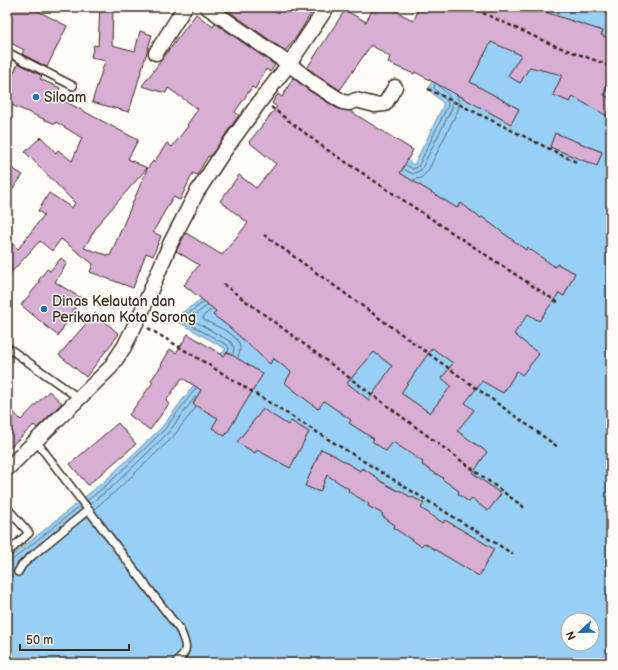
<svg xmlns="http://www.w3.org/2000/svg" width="618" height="670" font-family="'Balsamiq Sans',sans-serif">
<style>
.water{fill:#97cff6;stroke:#728da0;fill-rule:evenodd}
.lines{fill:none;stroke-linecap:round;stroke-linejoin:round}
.shore{stroke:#606c74;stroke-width:1}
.building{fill:#d8aed4;stroke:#3b2a1e;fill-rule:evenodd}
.service-casing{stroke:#3b2a1e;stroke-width:10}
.minor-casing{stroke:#3b2a1e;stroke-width:17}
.path{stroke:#3b2a1e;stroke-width:2.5;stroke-dasharray:4 3;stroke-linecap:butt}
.service{stroke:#fdfcf7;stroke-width:7}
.minor{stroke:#fdfcf7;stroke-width:14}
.poi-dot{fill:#1f6fb2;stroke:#fdfcf7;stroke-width:1.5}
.labels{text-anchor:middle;stroke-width:3;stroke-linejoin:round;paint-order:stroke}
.poi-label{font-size:14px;fill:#3b2a1e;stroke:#fdfcf7;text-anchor:start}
</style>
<rect width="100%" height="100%" fill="#fdfcf7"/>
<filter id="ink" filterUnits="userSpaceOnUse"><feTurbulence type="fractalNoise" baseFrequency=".025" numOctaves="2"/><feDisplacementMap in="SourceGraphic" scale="8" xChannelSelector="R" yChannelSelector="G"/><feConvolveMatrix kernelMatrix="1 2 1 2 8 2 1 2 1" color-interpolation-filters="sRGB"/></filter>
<g filter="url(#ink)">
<path class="water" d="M446,7H611V663H7V560L107,479L162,427L209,365L226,349L173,319L223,284L339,114L414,165L444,104L428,89L460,27ZM568,620H592V644H568Z"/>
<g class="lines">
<path class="shore" d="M406,165L413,169L418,167L448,105L447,101L434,88L435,84
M403,169L413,174L421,170L452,108C454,97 445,93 439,86
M413,180L421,178L428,171L458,110L459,102L457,96
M204,302L183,317L182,320L227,345L229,348L228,352
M208,305L192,317L191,319L231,342L234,348L233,354
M212,309L203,316V319C216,328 249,335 238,357
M87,501L110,482L164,430L196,388
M90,504L113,486L168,433L196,396
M94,509L117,490L172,438L196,407
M7,562L11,561L80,506"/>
</g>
<path class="building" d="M7,7H30L67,26L47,67L22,54L24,50L7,41Z
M100,7H113L112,45L135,51L140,31L152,35L129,112L92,102L105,61L91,57L94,45L98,46Z
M224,7H315L297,36L286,50H284L224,8Z
M374,7H388L414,21L419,7H530L603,31L601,35L611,39V73L604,95L611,99V118L573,97L570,102L553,95L562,75L530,67L520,83L508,76L521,55L491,42L470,82L519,109L511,124L415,72L414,74L388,63L390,57L371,45L340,90L307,68L345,10L366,22Z
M196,14L213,27L215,23L275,65L270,72L266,69L255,89L252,87L235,112L239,115L210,157L208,156L197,175L193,173L180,200L173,197L153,232L161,236L153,256L146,253L133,288L90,272L93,264L61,239L52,251L40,241L7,277V239L18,249L44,215L38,211L49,193L72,208L75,203L25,152L41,137L56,153L58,150L72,161L82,138L56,122L55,124L7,103V90L18,63L42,76L40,79L60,88L57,97L138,140L128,159L147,168L99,223L84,248L110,256L147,169L153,161L154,162L167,143L172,147L188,126L187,125L198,109L168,88L166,93L142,86Z
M293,78L308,90L338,109L350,111L413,150L400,173L457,208L461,203L480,218L482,217L526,250L527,247L555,267L557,264L575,273L564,296L559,293L539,321L528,314L514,334L539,354L522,375L517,371L503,393L482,381L465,403L474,410L457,431L487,452L473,473L501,494L488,511L472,499L469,502L458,494L459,491L442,479L443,478L422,465L423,462L393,442L386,451L372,441L374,439L349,423L351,420L324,401L318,409L285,383L291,372L273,358L270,364L228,326L213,315L216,311L184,285L199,265L176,251L186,233L222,255L248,223L220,201L239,175L256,188L276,164L249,142L277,107L272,103L278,94L282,97ZM432,348L453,363L442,378L451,386L430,413L401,393ZM374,352L392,366L369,400L347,383Z
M555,133L602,152L597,166L550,147Z
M7,165L23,175L7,197Z
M61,258L67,263L55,282L81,298L58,336L21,305L40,282L38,281L47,269L50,271Z
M95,313L119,334L86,377L59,355Z
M188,334L224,356L227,352L263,374L225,436L212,428L218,418L193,404L201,390L182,378L166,401L169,404L150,430L129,415L153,382L151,380L162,365H161L170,349L176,353Z
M49,391L62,403L37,428L34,425L7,450V405L21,420Z
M263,409L288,425L291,421L309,432L290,468L257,450L255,453L237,442Z
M118,423L136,444L88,485L70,464Z
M321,449L332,454L360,471L362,468L378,478L377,479L398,491L399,490L412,498V497L424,503L421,508L443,523L445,520L494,549L479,576L424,543L421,546L394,528L395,525L382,516L383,514L368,506L369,504L348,491L349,489L327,475L320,492L305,486Z"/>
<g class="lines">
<g class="service-casing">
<path id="service" d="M7,52L73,86
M7,347L80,399
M36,441L180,630C187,646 189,650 176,663
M7,508L29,533L7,553
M18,572L22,565L33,555L88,510"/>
</g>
<g class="minor-casing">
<path id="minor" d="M207,7L289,64L313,83L343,102L349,103L356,100L375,105L385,104L395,87
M156,53L185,7
M7,469L110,368L124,347L142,311L171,242L197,192L222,154L261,100L289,64L327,7"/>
</g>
<path class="path" d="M470,7L553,45L611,66
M428,89L576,162
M271,107L323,147L560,304
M264,235L558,447
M223,284L525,508
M148,328L209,365L513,554"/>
<use href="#service" class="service"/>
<use href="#minor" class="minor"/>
</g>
</g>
<g class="poi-dot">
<circle cx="36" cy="97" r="4"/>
<circle cx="44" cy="309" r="4"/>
</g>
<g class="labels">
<g class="poi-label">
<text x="44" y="102">Siloam</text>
<text x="52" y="306">Dinas Kelautan dan<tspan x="52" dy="16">Perikanan Kota Sorong</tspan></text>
</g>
</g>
<rect width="618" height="670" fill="none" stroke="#fdfcf7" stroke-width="24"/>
<rect x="12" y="12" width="594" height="646" fill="none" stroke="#3b2a1e" stroke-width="1.5" filter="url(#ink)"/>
<g transform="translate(580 632) rotate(248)"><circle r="19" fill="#fdfcf7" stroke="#afa8a0"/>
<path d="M0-3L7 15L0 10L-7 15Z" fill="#1f6fb2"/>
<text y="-6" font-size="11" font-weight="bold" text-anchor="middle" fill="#3b2a1e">N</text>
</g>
<path d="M20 644v6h109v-6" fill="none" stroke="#3b2a1e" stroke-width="2"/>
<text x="26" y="644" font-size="12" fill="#3b2a1e" stroke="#fdfcf7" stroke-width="3" paint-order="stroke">50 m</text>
</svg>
